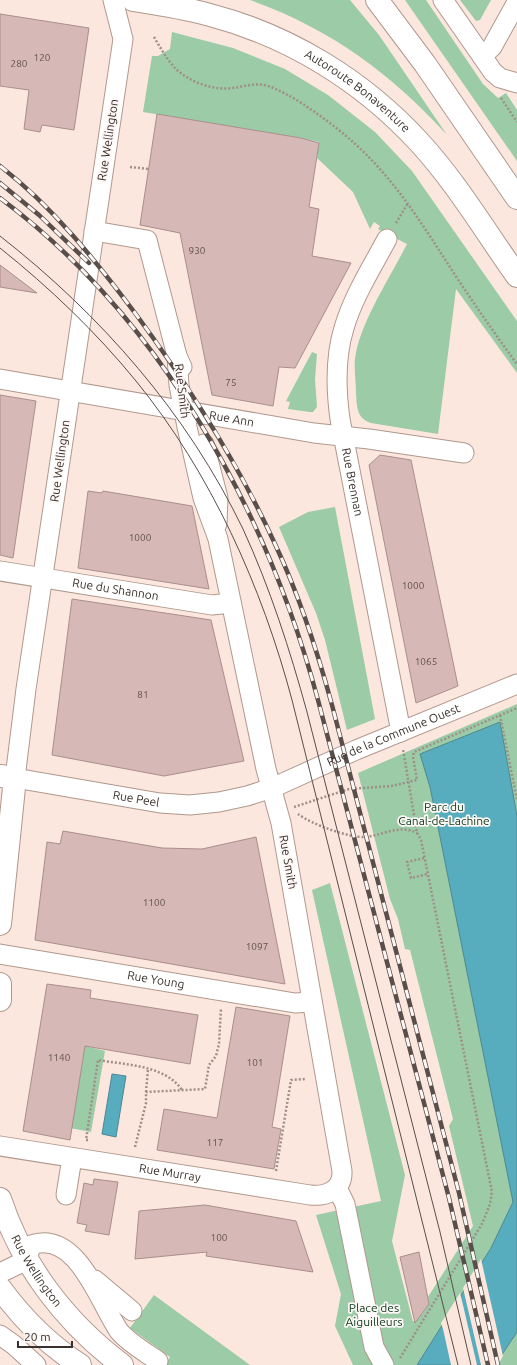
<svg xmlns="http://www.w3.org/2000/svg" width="517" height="1365" font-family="Ubuntu,sans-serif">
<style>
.green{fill:#9bcba7}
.water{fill:#57adbe;stroke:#4e8892}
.pier{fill:#fce7de}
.building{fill:#d6b9b6;stroke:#a98e8b}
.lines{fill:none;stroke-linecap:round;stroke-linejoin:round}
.minor-casing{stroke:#b0988d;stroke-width:21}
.major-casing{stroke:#b0988d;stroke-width:24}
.highway-casing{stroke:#b0988d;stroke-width:24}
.path{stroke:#9f8f89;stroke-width:2.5;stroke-dasharray:2 2;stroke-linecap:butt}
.minor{stroke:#fff;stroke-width:19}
.major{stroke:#fff;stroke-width:22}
.highway{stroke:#fff;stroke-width:22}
.tram{stroke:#5a4e4a;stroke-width:1}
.rail-casing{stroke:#5a4e4a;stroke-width:4.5}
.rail{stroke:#fdf8f5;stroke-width:3;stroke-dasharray:9;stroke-linecap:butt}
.labels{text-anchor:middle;stroke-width:3.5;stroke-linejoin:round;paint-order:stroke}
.number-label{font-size:10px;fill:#61524e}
.street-label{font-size:12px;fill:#3a302c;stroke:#fdf8f5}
.park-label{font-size:12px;fill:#0d3a1e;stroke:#fdf8f5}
</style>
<rect width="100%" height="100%" fill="#fce7de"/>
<path class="green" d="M250,0H350L379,35L447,135C391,73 329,28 250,0Z
M405,0H426L483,84L498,98L506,93L517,110V161Z
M460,0H491L480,20L476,21Z
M172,32L233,48L285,69L328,95L375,132L412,171L517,321V373L456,289L438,434L371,423C356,418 357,406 356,393C356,382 354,370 355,359C359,324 391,276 407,244L378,229L380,226L374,222L370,229L353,192L317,158L319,142L301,138L143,112L152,56H158L170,49Z
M312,352L317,354L315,379L317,407L313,412H310L288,409L290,402L286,401Z
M335,507L375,719L347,730L325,640L316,613L279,527L308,512Z
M517,704V1365H353L335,1326L341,1294L316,1215L381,1201L312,890L330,883L405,1175L392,1241L413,1322L417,1315L422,1314L429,1304L428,1297L473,1226L449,1126L453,1119L410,950L405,949L398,919L390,899L358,773Z
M85,1046L105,1051L91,1132L70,1128Z
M154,1295L250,1365H165L170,1357L130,1328Z"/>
<path class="water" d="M500,722L517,816V1332L495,1365H417L491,1248L513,1202L430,787L420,754Z
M112,1074L126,1076L116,1137L102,1134Z"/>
<path class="pier" d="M481,1259L503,1356L498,1365H481L463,1288Z
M460,1293L463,1305L477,1365H451L443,1329L441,1323Z"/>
<path class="building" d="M0,14L89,28L74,130L42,125L40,132L24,129L29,90L0,86Z
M157,114L301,138L319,143L309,207L319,209L312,256L351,263L295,368L279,367L273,406L212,395L180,233L140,225Z
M0,265L37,293L0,287Z
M0,395L36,401L13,558L0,555Z
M380,455L411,460L458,686L416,703L369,465Z
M88,491L102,493L103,491L192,506L209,589L78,568Z
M72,599L211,620L244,761L164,776L52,755Z
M63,831L162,848L202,849L256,837L285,984L35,940L47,842L60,844Z
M47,984L91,990L90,998L198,1015L190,1064L85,1046L70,1140L23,1131Z
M236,1007L290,1016L272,1127L281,1129L274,1169L157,1150L164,1109L217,1118Z
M94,1179L118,1182L109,1235L85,1231L87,1225L77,1223L84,1183L93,1185Z
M205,1205L296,1221L313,1272L206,1256L207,1252L135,1259L139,1211Z
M419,1252L429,1304L415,1323L400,1257Z"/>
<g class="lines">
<g class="minor-casing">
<g id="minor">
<path id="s1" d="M113,0L123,39L26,689L15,778L160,803L190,805L219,802L247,796L272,788L356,750L517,684"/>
<path d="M443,0L493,72L500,78L517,83"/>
<path d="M482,56L492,47L517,2"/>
<path d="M94,231L147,240L177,356L182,367"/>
<path id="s2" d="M387,239C372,267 353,297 344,328C335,357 336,390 340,419L401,732"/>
<path id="s3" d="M0,379L314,433L369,439L464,453"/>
<path d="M204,444L218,498L217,524"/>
<path id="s4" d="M0,571L212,605L231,603"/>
<path id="s5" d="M0,954L295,1003L312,1002"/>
<path id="s6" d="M0,1146L310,1195C326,1197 343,1190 342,1171L281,823L266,769L218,539L203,498L187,427L179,385L177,356"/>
<path d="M337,1188L345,1204L374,1347L384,1365"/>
<path d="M66,1195L72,1158"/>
<path d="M0,1273L27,1260L31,1245C77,1229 99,1302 119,1331C129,1343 145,1352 158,1361"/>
<path d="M95,1280L132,1311"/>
<path d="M0,1335L14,1345L36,1365"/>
</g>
</g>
<g class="major-casing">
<g id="major">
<path d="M0,776L15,778L0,924"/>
<path d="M0,984V1000"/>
<path id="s7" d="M0,1199C22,1266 66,1323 122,1365"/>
<path d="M0,1288C22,1318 49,1345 80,1365"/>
</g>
</g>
<g class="highway-casing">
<g id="highway">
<path id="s8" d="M133,0C159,4 185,8 210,15C290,36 363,81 419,142C456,182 485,231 517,276"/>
<path d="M377,0L425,64L517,198"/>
</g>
</g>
<path class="path" d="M154,37C160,47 166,58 174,67C187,81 213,91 232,88C244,87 255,82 268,86C289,93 317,113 335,127C393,172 422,225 461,284C479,311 498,338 517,364
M501,98L517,122
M130,167L149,169
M396,223L408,203
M500,715L517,800
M294,807L349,789L391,786L417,780L413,757L414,752L517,708
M298,814C311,824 349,838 365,837C384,835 399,824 417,833
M424,858L407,862L411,878L428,874
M146,1092L148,1069
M88,1140H86L98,1060C126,1065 165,1065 182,1090
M135,1147L146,1103V1092L205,1089L209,1065L216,1056L219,1044L221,1008
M276,1171L291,1080L305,1079
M400,1358L482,1224L490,1204L492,1192L421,840L417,833L403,749"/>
<use href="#minor" class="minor"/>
<use href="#major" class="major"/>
<use href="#highway" class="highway"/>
<path class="tram" d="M0,236C101,315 187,413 243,529C270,588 290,650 307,712L440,1232L471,1365
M0,248C50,288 96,332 136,381C211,473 262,587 292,700L458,1365"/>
<g class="rail-casing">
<path id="rail" d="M0,166C53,207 95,260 135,313C189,386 237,461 275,544C299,595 317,650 332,705L459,1193L498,1365
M0,183L39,215L89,263
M0,198C160,317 267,511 318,700L449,1198L488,1365"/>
</g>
<use href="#rail" class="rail"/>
</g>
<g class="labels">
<g class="number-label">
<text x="42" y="61">120</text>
<text x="19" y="67">280</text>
<text x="197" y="254">930</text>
<text x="231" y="386">75</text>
<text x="140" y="541">1000</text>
<text x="413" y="589">1000</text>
<text x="426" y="665">1065</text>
<text x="143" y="698">81</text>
<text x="154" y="906">1100</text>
<text x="257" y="950">1097</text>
<text x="59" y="1061">1140</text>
<text x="255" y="1066">101</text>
<text x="215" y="1146">117</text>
<text x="219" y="1241">100</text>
</g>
<g class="street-label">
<text dy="4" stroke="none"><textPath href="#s8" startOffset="246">Autoroute Bonaventure</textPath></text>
<text transform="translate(108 140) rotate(-81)" y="4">Rue Wellington</text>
<text transform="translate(182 391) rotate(83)" y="4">Rue Smith</text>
<text dy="4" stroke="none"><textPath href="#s3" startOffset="235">Rue Ann</textPath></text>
<text transform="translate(60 461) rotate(-82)" y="4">Rue Wellington</text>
<text dy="4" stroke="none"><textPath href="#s2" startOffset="255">Rue Brennan</textPath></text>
<text dy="4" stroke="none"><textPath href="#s4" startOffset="117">Rue du Shannon</textPath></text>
<text dy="4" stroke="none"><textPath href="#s1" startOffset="1181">Rue de la Commune Ouest</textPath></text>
<text dy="4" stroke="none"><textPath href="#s1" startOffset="910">Rue Peel</textPath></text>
<text transform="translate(288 862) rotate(80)" y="4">Rue Smith</text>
<text dy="4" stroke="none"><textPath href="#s5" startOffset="158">Rue Young</textPath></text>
<text dy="4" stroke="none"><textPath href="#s6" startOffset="172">Rue Murray</textPath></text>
<text dy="4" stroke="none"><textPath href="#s7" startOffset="81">Rue Wellington</textPath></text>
</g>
<g class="park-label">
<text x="444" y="811">Parc du<tspan x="444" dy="14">Canal-de-Lachine</tspan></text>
<text x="374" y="1312">Place des<tspan x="374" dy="14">Aiguilleurs</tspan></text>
</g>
</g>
<path d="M18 1341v6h54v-6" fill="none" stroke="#3a302c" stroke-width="2"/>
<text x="24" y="1341" font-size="12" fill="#3a302c" stroke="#fdf8f5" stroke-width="3" paint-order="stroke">20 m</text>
</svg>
